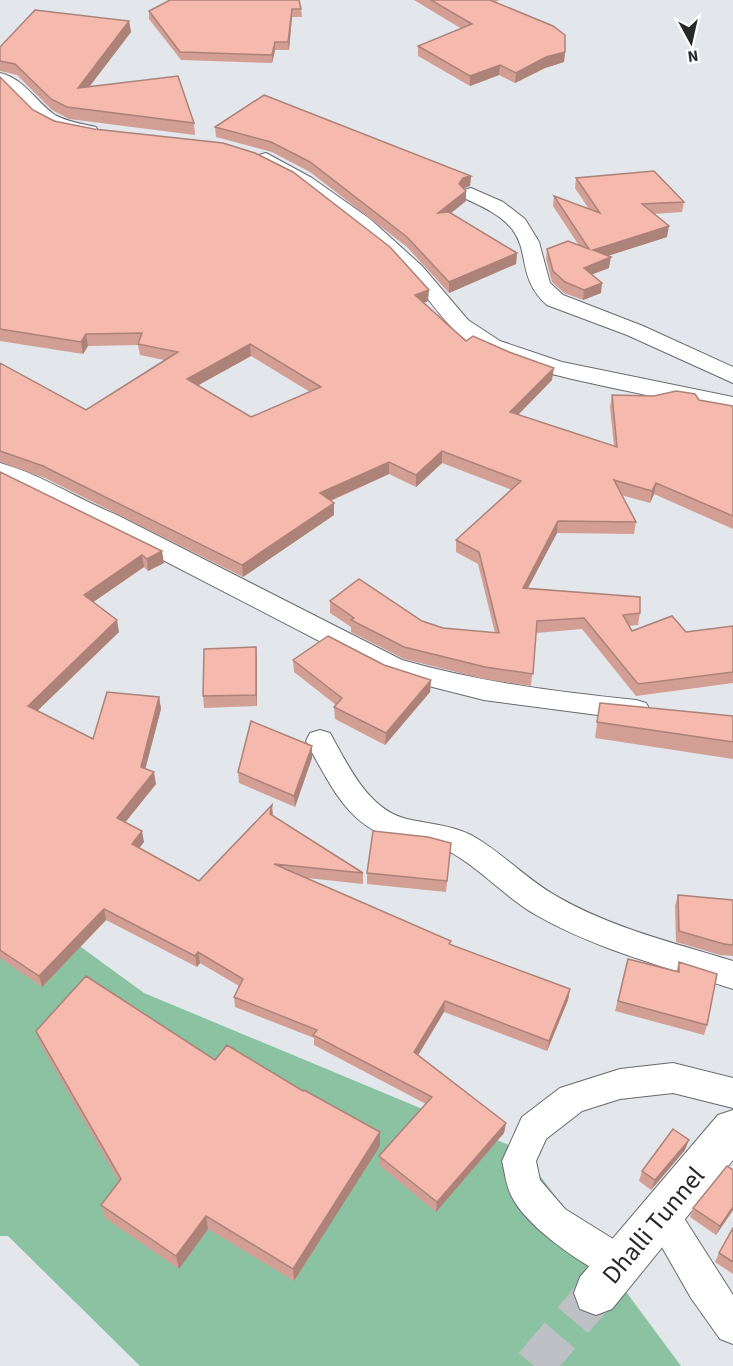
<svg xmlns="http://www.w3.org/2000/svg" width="733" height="1366" font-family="'Source Sans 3',sans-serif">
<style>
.green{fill:#8ac2a2}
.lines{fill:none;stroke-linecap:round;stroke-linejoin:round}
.secondary-tunnel{stroke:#bdc0c4;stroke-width:40;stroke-dasharray:40 20;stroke-linecap:butt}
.minor-casing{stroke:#686a6f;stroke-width:2}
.secondary-casing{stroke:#686a6f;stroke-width:2}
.minor{fill:#fff;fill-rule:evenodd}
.secondary{fill:#fff;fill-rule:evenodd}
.wall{fill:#d39f95;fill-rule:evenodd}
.shaded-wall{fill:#ac8279}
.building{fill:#f5b9ad;stroke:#ac8279;stroke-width:1.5;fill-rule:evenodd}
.labels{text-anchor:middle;stroke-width:6;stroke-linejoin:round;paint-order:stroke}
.near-street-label{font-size:26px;fill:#27282a;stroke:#fff}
</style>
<rect width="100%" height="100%" fill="#e3e6eb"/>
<path class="green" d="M0,888L144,993L521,1150L681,1366H140L8,1236H0Z"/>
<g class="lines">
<path class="secondary-tunnel" d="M534,1366L596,1293"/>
<g class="minor-casing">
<path id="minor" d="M0,73C25,79 35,101 55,115C68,122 82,124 96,127L98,131L96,135C88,137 81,135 73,133C33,124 30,103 0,85Z
M266,153L312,178L370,219L422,266L468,320L500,341L562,362L733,397V411C679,402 625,391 572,379C537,370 499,362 469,342C444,325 429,297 408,275C365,230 313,193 259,163L256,159L259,155Z
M471,188L503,202L525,219L539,242L550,283L563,295L643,326L733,367V383L627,335L547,305C517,278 530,252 512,229C500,214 481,206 464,198L461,194L464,190Z
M0,463C41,474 77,499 117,515L402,660C479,682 557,692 636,700L646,703L650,710L646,717L636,720L484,700L385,675L99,527L0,480Z
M320,730L330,733C348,765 368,810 407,819C429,824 452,825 473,836C503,853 527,880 558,897C612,928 674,943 733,961V989C667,967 597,950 536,915C506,898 482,870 452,853C437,845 419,846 403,842C350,828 335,793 310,749L306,741L310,733Z
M673,1063L733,1078V1108L673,1093L620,1099L582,1111L546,1139L536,1161L540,1180L565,1209L634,1252L639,1265L634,1278L621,1283C588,1269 528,1229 512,1197C506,1186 505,1173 502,1161L522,1117L560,1088L620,1069Z
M663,1199L675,1204L733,1295V1344L720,1339L691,1298L651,1228L646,1216L651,1204Z"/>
</g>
<g class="secondary-casing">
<path id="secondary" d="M733,1110V1160L612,1309L596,1315L580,1309L574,1293L580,1277L718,1115Z"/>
</g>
<use href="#minor" class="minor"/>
<use href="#secondary" class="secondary"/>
</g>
<path class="wall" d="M414,0H500L495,2L565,52L564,62L545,68L515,83L499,75L470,86L418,56V46L462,29Z
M301,9L302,17H292L289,50H275L272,63L181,60L149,19V11Z
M129,21L131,32L89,87L194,123L195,135L69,119L52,110L17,75L0,71V47Z
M0,77L33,110L428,301L424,303L466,341L552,380L518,415L614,446L610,407L612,395L699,400L733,406V529L654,494L650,503L621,495L636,522L634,534L557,533L528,588L640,613L638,625L629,626L632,631L686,632L733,626V683L636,696L582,629L536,633L531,686L484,679L404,659L351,632V627L330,613V601L422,621L443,628L495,633L478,564L456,552V540L512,490L442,463L416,487L389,474L331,501L334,515L243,577L45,478L0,462V363L86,410L164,360L140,355L138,345L88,346L83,354L0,341ZM251,356L310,392L251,417L198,385Z
M215,127L471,176L470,186L464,188L466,201L451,213L517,253L516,264L449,293L407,247L310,172L272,152L216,137Z
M576,178L684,202L682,212L654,214L667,237L607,256L609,268L592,274L601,293L583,300L564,293L552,282L546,259L547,249L578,244L553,206L554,196L589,209L575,188Z
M0,472L164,563L148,571L144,567L93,602L119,632L37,711L93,739L159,697L161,709L145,769L156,784L125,822L144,842L139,848L199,881L273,816L363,873V884L307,878L451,945L570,989L568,1000L547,1051L444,1012L418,1055L506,1123L504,1133L436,1212L379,1165V1156L426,1104L314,1045V1038L235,1007L234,997L239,986L200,963L197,967L106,920L42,987L0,958Z
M257,659V706L204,708L203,696Z
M293,660L384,665L431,680L430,692L385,745L335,719L334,707L336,705L294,672Z
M600,703L733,716V759L595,738Z
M312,758L295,807L239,783L238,772Z
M451,843L446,892L367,884V873Z
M678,895L733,900V956L720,955L676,942L675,906Z
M628,959L676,972L679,962L707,1025L704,1035L615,1011Z
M36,1031L215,1060L380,1146L294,1281L208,1229L179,1269L105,1218L101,1205L119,1182L41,1045Z
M685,1150L651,1190L639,1181L642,1171Z
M733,1170V1210L716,1235L690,1217L693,1208Z
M733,1228V1274L715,1262L719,1253Z"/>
<path class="shaded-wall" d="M292,9V17L289,50L288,42Z
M129,21L131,32L80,99L78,88Z
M275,42V50L272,63V55Z
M565,52L564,62L545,68L515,83L516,73L546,57Z
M500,65L499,75L470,86V76Z
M471,176L470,186L462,189L459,184L463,178Z
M466,191V201L437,224L438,213Z
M669,226L667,237L592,261L593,250Z
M517,253L516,264L449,293V282Z
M611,257L609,268L583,278L584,268Z
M602,283L601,293L583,300L584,290Z
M429,290L428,301L415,307V295Z
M86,334L88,346L83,354L81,342Z
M250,344L251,356L188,391L187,379Z
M554,368L552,380L509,424L510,412Z
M442,451V463L416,487V475Z
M389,462V474L320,505V493Z
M656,483L654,494L650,503L652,491Z
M334,503V515L243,577L242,565Z
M558,521L557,533L522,599L523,588Z
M162,551L164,563L148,571L147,559Z
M142,555L144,567L86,607L84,595Z
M117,620L119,632L31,717L28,706Z
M256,647L257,659V706L256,695Z
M431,680L430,692L385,745L386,733Z
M159,697L161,709L143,778L141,767Z
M312,746V758L295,807L294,796Z
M154,772L156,784L120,829L117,818Z
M272,805L273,816L270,814Z
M142,831L144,842L134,855L132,844Z
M104,909L106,920L42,987L39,976Z
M198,952L200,963L197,967L195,956Z
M570,989L568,1000L547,1051L549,1041Z
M445,1001L444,1012L414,1062V1052Z
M506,1123L504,1133L436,1212L437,1202Z
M380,1132V1146L294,1281L293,1269Z
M689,1140L685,1150L651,1190L655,1180Z
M733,1207V1210L716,1235L720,1226Z
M206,1216L208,1229L179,1269L176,1256Z"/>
<path class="building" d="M170,0H299L301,9H292L288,42H275L272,55L180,52L149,11Z
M431,0H490L553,26L565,35V52L546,57L516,73L500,65L470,76L418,46L472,24Z
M35,10L129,21L78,88L178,76L194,123L67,107L51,99L15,64L0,61V47Z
M0,77L33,110L54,121L94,129L223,143L255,153L293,172L390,247L429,290L415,295L466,341L473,336L509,352L554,368L510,412L617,447L612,395L654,396L676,391L695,394L699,400L733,406V516L656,483L652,491L614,480L636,522L558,521L523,588L640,597V613L623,615L632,631L672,616L686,632L733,626V672L638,684L584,618L537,621L533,674L485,667L404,647L351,620L354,618L330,601L359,579L422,621L443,628L499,633L479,552L456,540L521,481L442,451L416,475L389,462L320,493L334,503L242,565L43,466L0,451V363L86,410L178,352L138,344L142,333L86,334L81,342L0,329ZM250,344L321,387L251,417L187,379Z
M264,95L471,176L463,178L459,184L466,191L438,213L449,212L517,253L449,282L407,237L310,162L271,142L215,127Z
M654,171L684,202L642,204L669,226L593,250L611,257L584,268L602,283L584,290L565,282L553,271L547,249L568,241L589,249L554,196L600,213L576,178Z
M0,472L162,551L147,559L142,555L84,595L117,620L28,706L93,739L107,692L159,697L141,767L154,772L117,818L142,831L132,844L199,881L272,805L270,814L363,873L274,864L451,941L449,944L570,989L549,1041L445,1001L414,1052L506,1123L437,1202L379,1156L432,1097L313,1035L317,1030L234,997L243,979L198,952L195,956L104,909L39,976L0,950Z
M328,636L384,665L431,680L386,733L334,707L342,698L293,660Z
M256,647V695L203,696L204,649Z
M600,703L733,716V742L597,722Z
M251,721L312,746L294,796L238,772Z
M373,831L428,837L451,843L447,881L367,873Z
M678,895L733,900V945L724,944L679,931Z
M628,959L679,972V962L717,974L707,1025L618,1001Z
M86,976L215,1060L227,1045L303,1091L304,1090L380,1132L293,1269L206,1216L176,1256L101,1205L121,1179L36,1031Z
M673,1129L689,1140L655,1180L642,1171Z
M727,1166L733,1170V1207L720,1226L693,1208Z
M733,1228V1262L719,1253Z"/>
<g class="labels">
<g class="near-street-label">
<text transform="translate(653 1225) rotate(-50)" y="9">Dhalli Tunnel</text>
</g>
</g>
<g transform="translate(691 42) rotate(172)" stroke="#ffffff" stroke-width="4.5" paint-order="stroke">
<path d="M0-4.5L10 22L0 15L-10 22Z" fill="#27282a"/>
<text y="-9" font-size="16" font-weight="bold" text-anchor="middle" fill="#27282a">N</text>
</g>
</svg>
